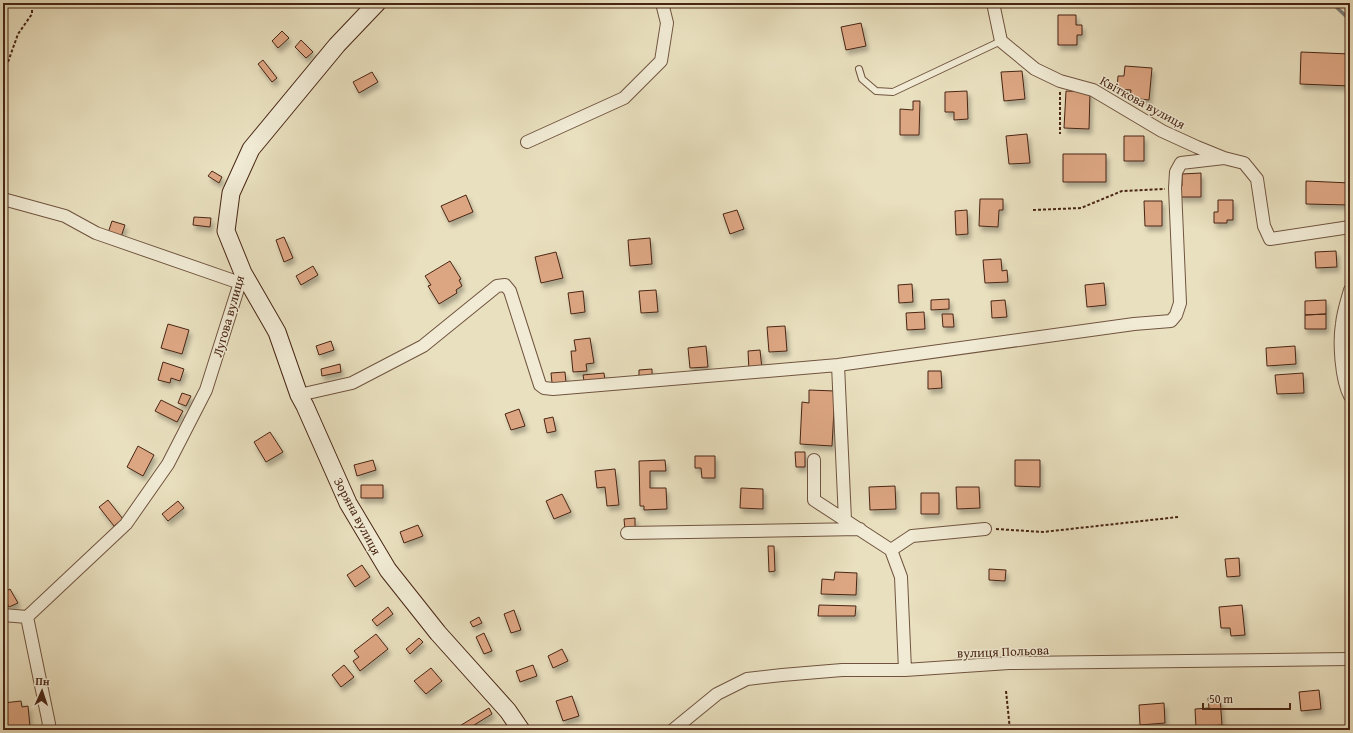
<svg xmlns="http://www.w3.org/2000/svg" width="1353" height="733" font-family="'Gentium Book Plus',serif">
<style>
.lines{fill:none;stroke-linecap:round;stroke-linejoin:round}
.stream{stroke:#7b7e79;stroke-width:3.5}
.building{fill:#dda683;stroke:#482514;filter:url(#shadow)}
.lane-casing{stroke:#70543f;stroke-width:8}
.street-casing{stroke:#70543f;stroke-width:14}
.secondary-casing{stroke:#482514;stroke-width:19}
.path{stroke:#482514;stroke-width:2;stroke-dasharray:3 2;stroke-linecap:butt}
.lane{stroke:#f1ebd5;stroke-width:6}
.street{stroke:#f1ebd5;stroke-width:12}
.secondary{stroke:#f1ebd5;stroke-width:17}
.labels{text-anchor:middle;stroke-width:3;stroke-linejoin:round;paint-order:stroke}
.street-label{font-size:13px;fill:#482514;stroke:#f1ebd5}
</style>
<defs>
<filter id="shadow"><feDropShadow dx="2.5" dy="4.5" stdDeviation="2" flood-color="#0004"/></filter>
</defs>
<rect width="100%" height="100%" fill="#e9e0bf"/>
<filter id="stains"><feTurbulence type="fractalNoise" baseFrequency=".005" numOctaves="4"/><feColorMatrix values="0 0 0 0 .2 0 0 0 0 .09 0 0 0 0 .02 0 0 0 .5 -.17"/></filter>
<radialGradient id="worn" r=".72"><stop offset=".6" stop-color="#630" stop-opacity="0"/><stop offset="1" stop-color="#630" stop-opacity=".3"/></radialGradient>
<g class="lines">
<path class="stream" d="M1332,3L1350,20"/>
</g>
<path class="building" d="M1058,15H1076V25H1082V35H1077V45H1058Z
M861,23L866,46L846,50L841,27Z
M282,31L289,38L278,48L272,41Z
M301,40L313,52L306,58L295,47Z
M1301,52L1350,54V86L1300,84Z
M263,60L277,78L272,82L258,64Z
M1125,66L1152,68L1149,100L1130,98L1131,90L1117,89L1118,76H1124Z
M1022,71L1025,99L1004,101L1001,72Z
M372,72L378,82L359,93L353,82Z
M967,91L968,119L954,120V112H945V92Z
M1066,91L1090,92L1089,129L1064,128Z
M913,101H920L919,135H900V109L913,110Z
M1027,134L1030,163L1009,164L1006,136Z
M1124,136H1144V161H1124Z
M1063,154H1106V182H1063Z
M212,171L222,177L219,183L208,176Z
M1201,173V197H1179V186H1182V174Z
M1306,181L1350,183V205L1306,204Z
M466,195L473,212L449,222L441,206Z
M980,199H1003V210H999L998,227L979,226Z
M1218,200H1233V220H1227V223H1214V212H1218Z
M1144,201H1162V226H1145Z
M737,210L744,229L730,234L723,214Z
M967,210L968,234L956,235L955,211Z
M194,217L211,218L210,227L193,225Z
M112,221L125,225L121,237L108,233Z
M284,237L293,258L284,262L276,240Z
M650,238L652,264L630,266L628,240Z
M1336,251L1337,267L1316,268L1315,252Z
M556,252L563,278L541,283L535,257Z
M1001,259L1002,271L1007,270L1008,282L985,283L983,260Z
M450,261L461,279L459,280L462,286L456,290L457,293L439,304L428,286L431,285L425,276Z
M313,266L318,275L301,285L296,276Z
M1104,283L1106,305L1087,307L1085,285Z
M912,284L913,302L899,303L898,285Z
M656,290L658,312L641,313L639,291Z
M583,291L585,312L571,314L568,293Z
M949,299V309L931,310V300Z
M1005,300L1007,317L992,318L991,301Z
M1326,300V314L1305,315V301Z
M924,312L925,329L907,330L906,313Z
M942,314H953L954,327H943Z
M1326,314V329H1305V315Z
M168,324L189,330L182,354L161,348Z
M785,326L787,351L769,352L767,327Z
M590,338L594,363L586,364L587,371L573,372L571,351H576L574,340Z
M331,341L334,350L319,355L316,346Z
M706,346L708,367L690,368L688,348Z
M1295,346L1296,364L1267,366L1266,348Z
M760,350L762,369L749,370L748,351Z
M163,362L184,369L180,381L171,378L170,383L158,380Z
M340,364L341,372L322,376L321,369Z
M652,369V377L639,378V370Z
M928,371H941L942,388L928,389Z
M565,372L566,383H552L551,373Z
M604,373L605,380L584,381L583,375Z
M1303,373L1304,393L1277,394L1275,375Z
M809,390L835,391L832,446L800,444L802,402L809,403Z
M182,393L191,396L186,406L178,403Z
M161,400L183,411L177,422L155,411Z
M519,409L525,426L511,430L505,414Z
M553,417L556,431L547,433L544,419Z
M270,432L283,452L266,462L254,442Z
M138,446L154,455L143,476L127,467Z
M795,452H805V467H796Z
M695,456H715V478H702L701,468H695Z
M373,460L376,470L357,476L354,465Z
M665,460L666,471H650V488H666L667,509L644,510V506H640L639,461Z
M1015,460H1040V487L1015,486Z
M615,469L619,505L607,506L605,487L597,488L595,471Z
M361,485H383V498H361Z
M895,486L896,509L870,510L869,487Z
M956,487H979L980,508L957,509Z
M741,488L763,489V509L740,508Z
M921,493H939V514H921Z
M562,494L571,512L554,519L546,501Z
M108,500L123,519L114,526L99,507Z
M178,501L184,508L168,521L162,514Z
M635,518V530H625L624,519Z
M418,525L423,536L404,543L400,532Z
M768,546H774L775,571L769,572Z
M1239,558L1240,576L1227,577L1225,559Z
M362,565L370,577L355,587L347,575Z
M989,569L1006,570L1005,581L989,580Z
M835,572L857,573L856,595L821,594L822,579L834,580Z
M10,589L18,603L9,607L3,596V593Z
M819,605L856,606L855,616H818Z
M1242,605L1245,635L1231,636L1230,628H1221L1219,607Z
M388,607L393,614L377,626L372,620Z
M514,610L521,630L511,633L504,614Z
M479,617L482,623L473,627L470,622Z
M484,633L492,651L484,654L476,637Z
M376,634L388,649L360,671L353,661L359,657L354,651Z
M419,638L423,642L410,654L406,649Z
M562,649L568,661L553,668L548,656Z
M344,665L354,677L341,687L332,675Z
M533,665L537,676L520,682L516,671Z
M431,668L442,681L426,694L414,681Z
M1319,690L1321,709L1301,711L1299,692Z
M572,696L579,716L563,721L556,701Z
M1220,697L1222,725L1196,727L1195,709L1209,708L1208,698Z
M21,701L22,707L28,706L30,727L3,730V703Z
M1164,703L1165,723L1140,725L1139,705Z
M489,708L492,714L466,730H460L458,727Z
M1348,726V730H1327V729Z"/>
<g class="lines">
<g class="lane-casing">
<path id="lane" d="M859,69L862,79L876,91L893,92L1001,41"/>
</g>
<g class="street-casing">
<path id="street" d="M993,3L1001,41L1035,69L1060,81L1093,90L1162,131L1197,147L1224,158L1244,163L1257,179L1264,226L1270,239L1350,227
M527,142L624,98L661,61L667,23L662,3
M3,199L65,216L96,233L240,283
M1350,290C1347,301 1343,313 1342,324C1339,342 1341,379 1350,396
M838,365L845,520
M299,395L352,383L423,346L497,286L505,285L510,291L540,385L544,388L553,389L838,365L1134,324L1171,321L1176,315L1180,303L1175,188L1176,172L1181,163L1224,158
M814,460V500L891,550L901,577L905,670
M627,533L860,529
M891,550L912,536L985,529
M3,615L27,617L126,524L168,464L206,390L243,273
M27,617L49,724L47,730
M673,730L717,694L747,679L782,675L842,670H905L1009,663L1350,659"/>
</g>
<g class="secondary-casing">
<path id="secondary" d="M377,3L337,45L251,149L231,193L226,231L243,273L277,332L299,395L305,406L348,503L388,570L438,633L508,711L521,730"/>
</g>
<path class="path" d="M3,76L18,34L32,14V3
M1060,92V134
M1033,210L1081,208L1122,191L1165,189
M996,529L1043,532L1178,517
M1006,691L1010,730"/>
<use href="#lane" class="lane"/>
<use href="#street" class="street"/>
<use href="#secondary" class="secondary"/>
</g>
<g class="labels">
<g class="street-label">
<text transform="translate(1143 102) rotate(29)" y="5">Квіткова вулиця</text>
<text transform="translate(228 316) rotate(-74)" y="5">Лугова вулиця</text>
<text transform="translate(358 516) rotate(62)" y="5">Зоряна вулиця</text>
<text transform="translate(1003 651) rotate(-2)" y="5">вулиця Польова</text>
</g>
</g>
<rect width="1353" height="733" fill="none" stroke="#e9e0bf" stroke-width="16"/>
<rect x="4" y="4" width="1345" height="725" fill="none" stroke="#482514" stroke-width="2"/>
<rect x="8" y="8" width="1337" height="717" fill="none" stroke="#482514"/>
<g transform="translate(42 691) rotate(3)" stroke="#f1ebd5" stroke-width="3" paint-order="stroke">
<path d="M0-3L7 15L0 10L-7 15Z" fill="#482514"/>
<text y="-6" font-size="11" font-weight="bold" text-anchor="middle" fill="#482514">Пн</text>
</g>
<path d="M1203 703v6h87v-6" fill="none" stroke="#482514" stroke-width="2"/>
<text x="1209" y="703" font-size="12" fill="#482514" stroke="#f1ebd5" stroke-width="3" paint-order="stroke">50 m</text>
<rect width="100%" height="100%" filter="url(#stains)"/>
<rect width="100%" height="100%" fill="url(#worn)"/>
</svg>
